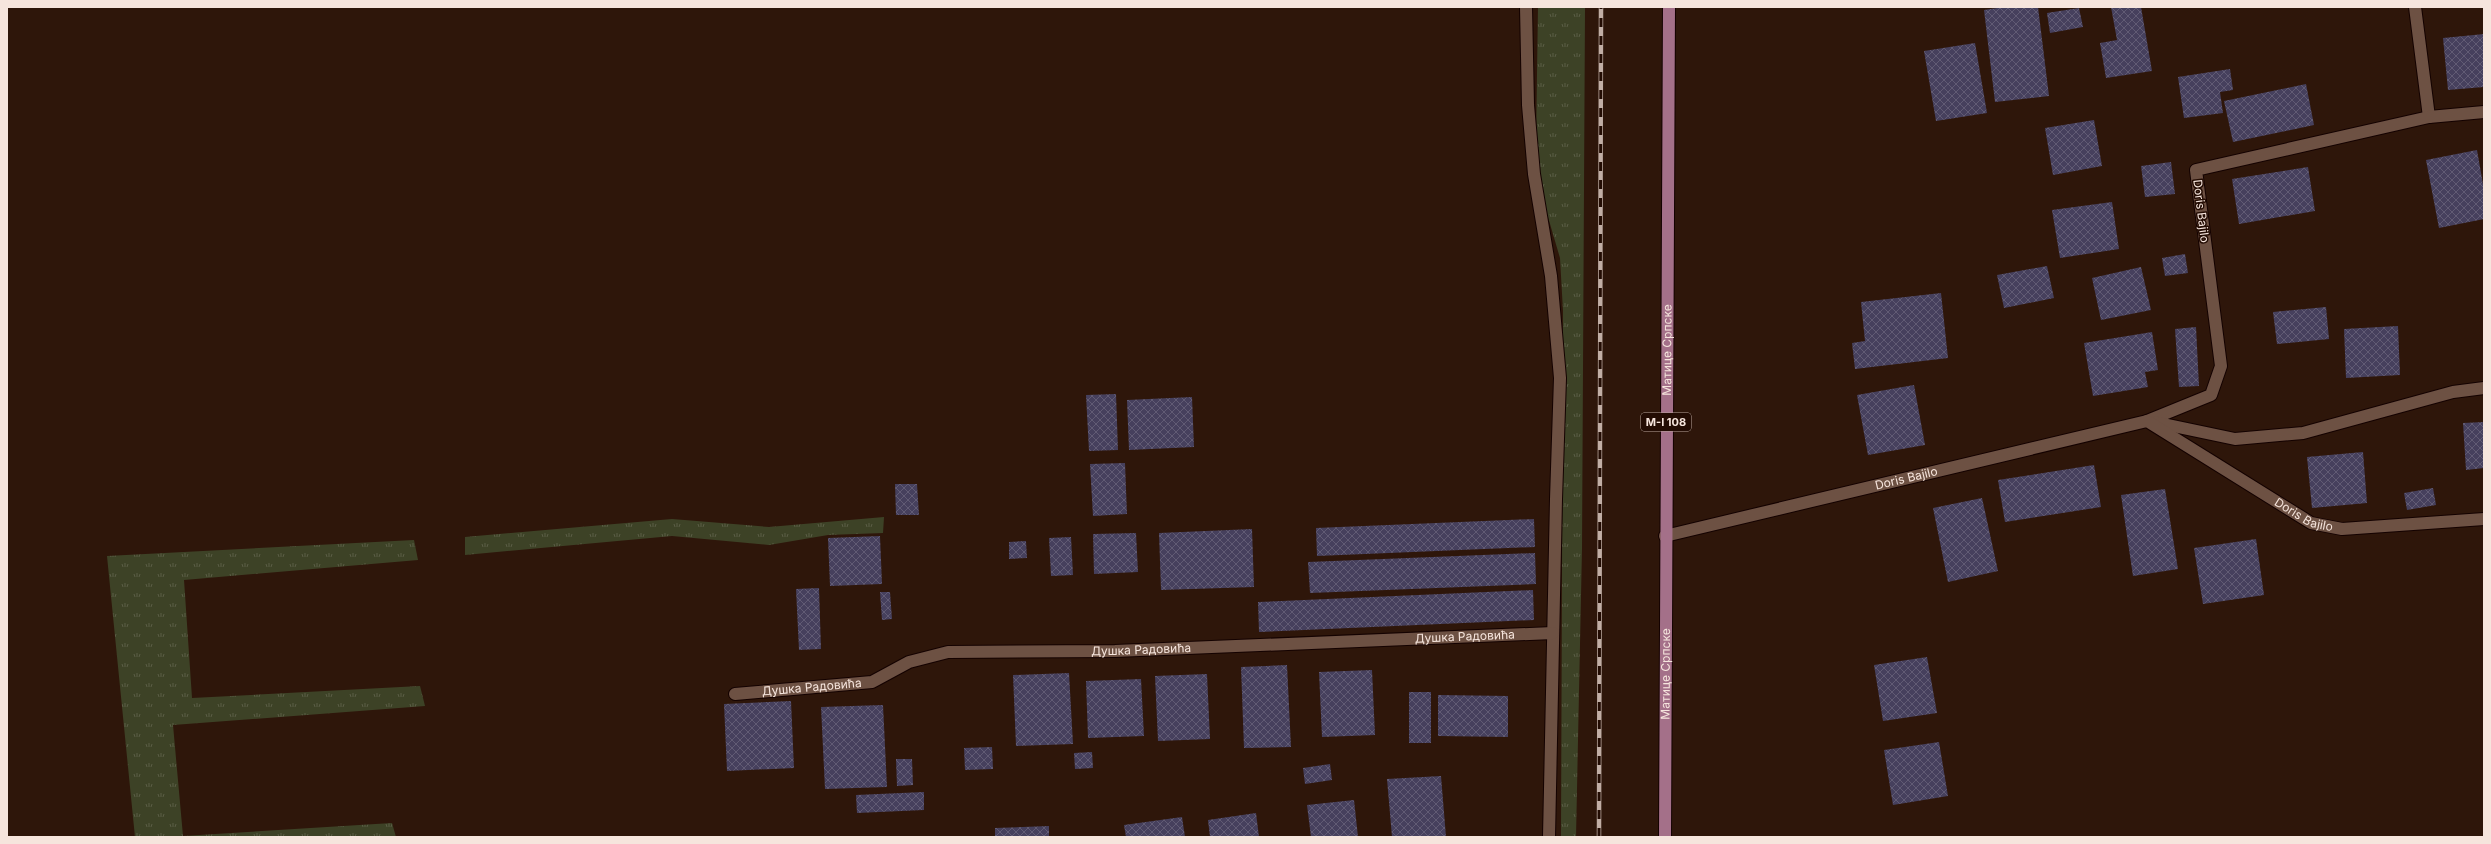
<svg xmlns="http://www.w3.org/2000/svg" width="2491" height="844" font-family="Inter,sans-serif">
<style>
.grass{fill:url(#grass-tufts)}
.building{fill:url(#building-cross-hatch)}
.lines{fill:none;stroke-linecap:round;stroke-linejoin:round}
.minor-casing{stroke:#140200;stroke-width:14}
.major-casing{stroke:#140200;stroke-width:14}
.minor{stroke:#6d5143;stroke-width:12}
.major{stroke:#a47089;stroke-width:12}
.rail-casing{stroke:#c1aea5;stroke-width:4.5}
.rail{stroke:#230c03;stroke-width:3;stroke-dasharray:9;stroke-linecap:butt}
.labels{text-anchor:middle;stroke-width:3;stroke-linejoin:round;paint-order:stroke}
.shield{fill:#230c03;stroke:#b7a49c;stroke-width:1}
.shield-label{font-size:11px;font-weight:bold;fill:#f6e5dd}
.street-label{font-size:12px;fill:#f6e5dd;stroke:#230c03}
</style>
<defs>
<pattern id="grass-tufts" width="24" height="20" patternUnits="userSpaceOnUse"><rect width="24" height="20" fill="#3d4226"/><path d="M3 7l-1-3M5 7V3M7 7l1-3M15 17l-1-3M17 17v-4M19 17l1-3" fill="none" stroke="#5a5d45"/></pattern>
<pattern id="building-cross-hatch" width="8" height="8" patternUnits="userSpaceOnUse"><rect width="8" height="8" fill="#46405d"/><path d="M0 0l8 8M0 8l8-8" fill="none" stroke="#615b74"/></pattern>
</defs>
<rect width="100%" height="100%" fill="#2e160a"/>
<path class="grass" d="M1538,7H1585L1582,548L1576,837H1561L1563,311L1560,258L1543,200L1536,142Z
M884,517L883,533L828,535L769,545L672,536L465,555V537L672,519L769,527Z
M414,540L418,560L184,580L192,698L420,686L425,706L173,725L183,836L392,823L396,837H135L107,556Z"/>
<path class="building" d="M2004,7H2038L2049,96L1995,102L1984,10Z
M2111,7H2141L2152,71L2106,78L2100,43L2117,40Z
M2079,8L2083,27L2050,33L2047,13Z
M2484,34V87L2448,90L2443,38Z
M1975,43L1987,113L1936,121L1924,51Z
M2230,69L2233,90L2220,92L2223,113L2184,118L2178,77Z
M2306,84L2314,125L2233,142L2224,101Z
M2094,120L2102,166L2053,175L2045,128Z
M2477,150L2484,190V219L2439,228L2426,160Z
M2171,162L2175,194L2145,197L2141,166Z
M2308,167L2315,211L2239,224L2232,179Z
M2112,202L2119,249L2060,258L2052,210Z
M2185,254L2188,273L2165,276L2162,258Z
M2047,266L2054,298L2004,308L1997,275Z
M2141,267L2151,310L2101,320L2092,278Z
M1941,293L1948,358L1855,369L1852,343L1865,341L1861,302Z
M2326,307L2329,339L2277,344L2273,312Z
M2398,326L2400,375L2346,378L2344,329Z
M2196,327L2199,386L2179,387L2175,329Z
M2152,332L2158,370L2145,372L2148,387L2093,396L2084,343Z
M1914,385L1925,445L1868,455L1857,395Z
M1116,394L1118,450L1089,451L1086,395Z
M1192,397L1194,447L1129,450L1127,400Z
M2484,422V468L2466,470L2463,423Z
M2363,452L2367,503L2312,508L2307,457Z
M1125,463L1127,514L1093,516L1090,464Z
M2094,465L2101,507L2005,522L1998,480Z
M895,484H917L919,515H896Z
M2433,488L2436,505L2407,510L2404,493Z
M2165,489L2178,569L2133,576L2121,495Z
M1982,498L1998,571L1948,582L1933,508Z
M1534,519L1535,547L1317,556L1316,528Z
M1252,529L1254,587L1161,590L1159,533Z
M1136,533L1138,572L1094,574L1093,534Z
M880,536L882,584L830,586L828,538Z
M1071,537L1073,575L1051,576L1049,538Z
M2256,539L2264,595L2203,604L2194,548Z
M1026,541L1027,558L1009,559V542Z
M1535,553L1536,584L1310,593L1308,562Z
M819,588L821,649L799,650L796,589Z
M1533,590L1534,620L1259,632L1258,602Z
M880,592H890L892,619L882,620Z
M1927,657L1937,713L1883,721L1874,665Z
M1287,665L1291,747L1244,748L1241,667Z
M1372,670L1375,735L1322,737L1319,672Z
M1069,673L1073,744L1016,746L1013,675Z
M1207,674L1210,739L1158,741L1155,676Z
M1141,679L1144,736L1088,738L1086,681Z
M1409,692H1431V743H1409Z
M1438,695L1508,696V737L1438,736Z
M791,701L794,768L727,771L724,704Z
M883,705L887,787L825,789L821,707Z
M1939,742L1948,796L1893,805L1884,750Z
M992,747L993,769L965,770L964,748Z
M1092,752L1093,768L1075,769L1074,753Z
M896,759H912L913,785L897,786Z
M1330,764L1332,780L1305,784L1303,768Z
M1441,776L1446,837H1392L1387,779Z
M924,792V810L857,813L856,795Z
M1354,800L1358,837H1311L1307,805Z
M1256,813L1259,837H1210L1208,820Z
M1182,817L1185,837H1126L1124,825Z
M1049,826V837H995V828Z"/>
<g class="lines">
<g class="minor-casing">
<g id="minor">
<path d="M1526,7L1528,105L1534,174L1551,276L1560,378L1556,499L1549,837"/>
<path d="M2415,7L2429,117"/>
<path d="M2147,421L2211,395L2221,366L2196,170L2429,117L2484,112"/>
<path d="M2154,422L2235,439L2303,433L2453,392L2484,388"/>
<path id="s1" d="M1665,536L2147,421L2311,523L2342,529L2484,519"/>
<path id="s2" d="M735,694L872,682L909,662L948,652L1115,651L1553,633"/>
</g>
</g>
<g class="major-casing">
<g id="major">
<path id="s3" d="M1665,837L1669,7"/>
</g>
</g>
<use href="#minor" class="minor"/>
<use href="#major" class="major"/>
<g class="rail-casing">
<path id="rail" d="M1599,837L1601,7"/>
</g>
<use href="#rail" class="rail"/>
</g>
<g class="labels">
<rect class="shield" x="1641" y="413" width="50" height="18" rx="3"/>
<g class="shield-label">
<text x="1666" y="426">M-I 108</text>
</g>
<g class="street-label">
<text transform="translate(2201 211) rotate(83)" y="4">Doris Bajilo</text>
<text dy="4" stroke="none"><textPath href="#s3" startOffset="487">Матице Српске</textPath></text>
<text dy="4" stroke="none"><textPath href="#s1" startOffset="248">Doris Bajilo</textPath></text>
<text dy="4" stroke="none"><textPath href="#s1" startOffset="679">Doris Bajilo</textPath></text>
<text dy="4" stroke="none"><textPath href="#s2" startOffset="737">Душка Радовића</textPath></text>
<text dy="4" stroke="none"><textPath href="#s2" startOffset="413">Душка Радовића</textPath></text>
<text dy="4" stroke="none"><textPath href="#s3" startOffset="163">Матице Српске</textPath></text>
<text dy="4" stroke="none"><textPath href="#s2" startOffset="77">Душка Радовића</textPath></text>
</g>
</g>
<rect width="2491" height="844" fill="none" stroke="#f6e5dd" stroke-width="16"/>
</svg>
